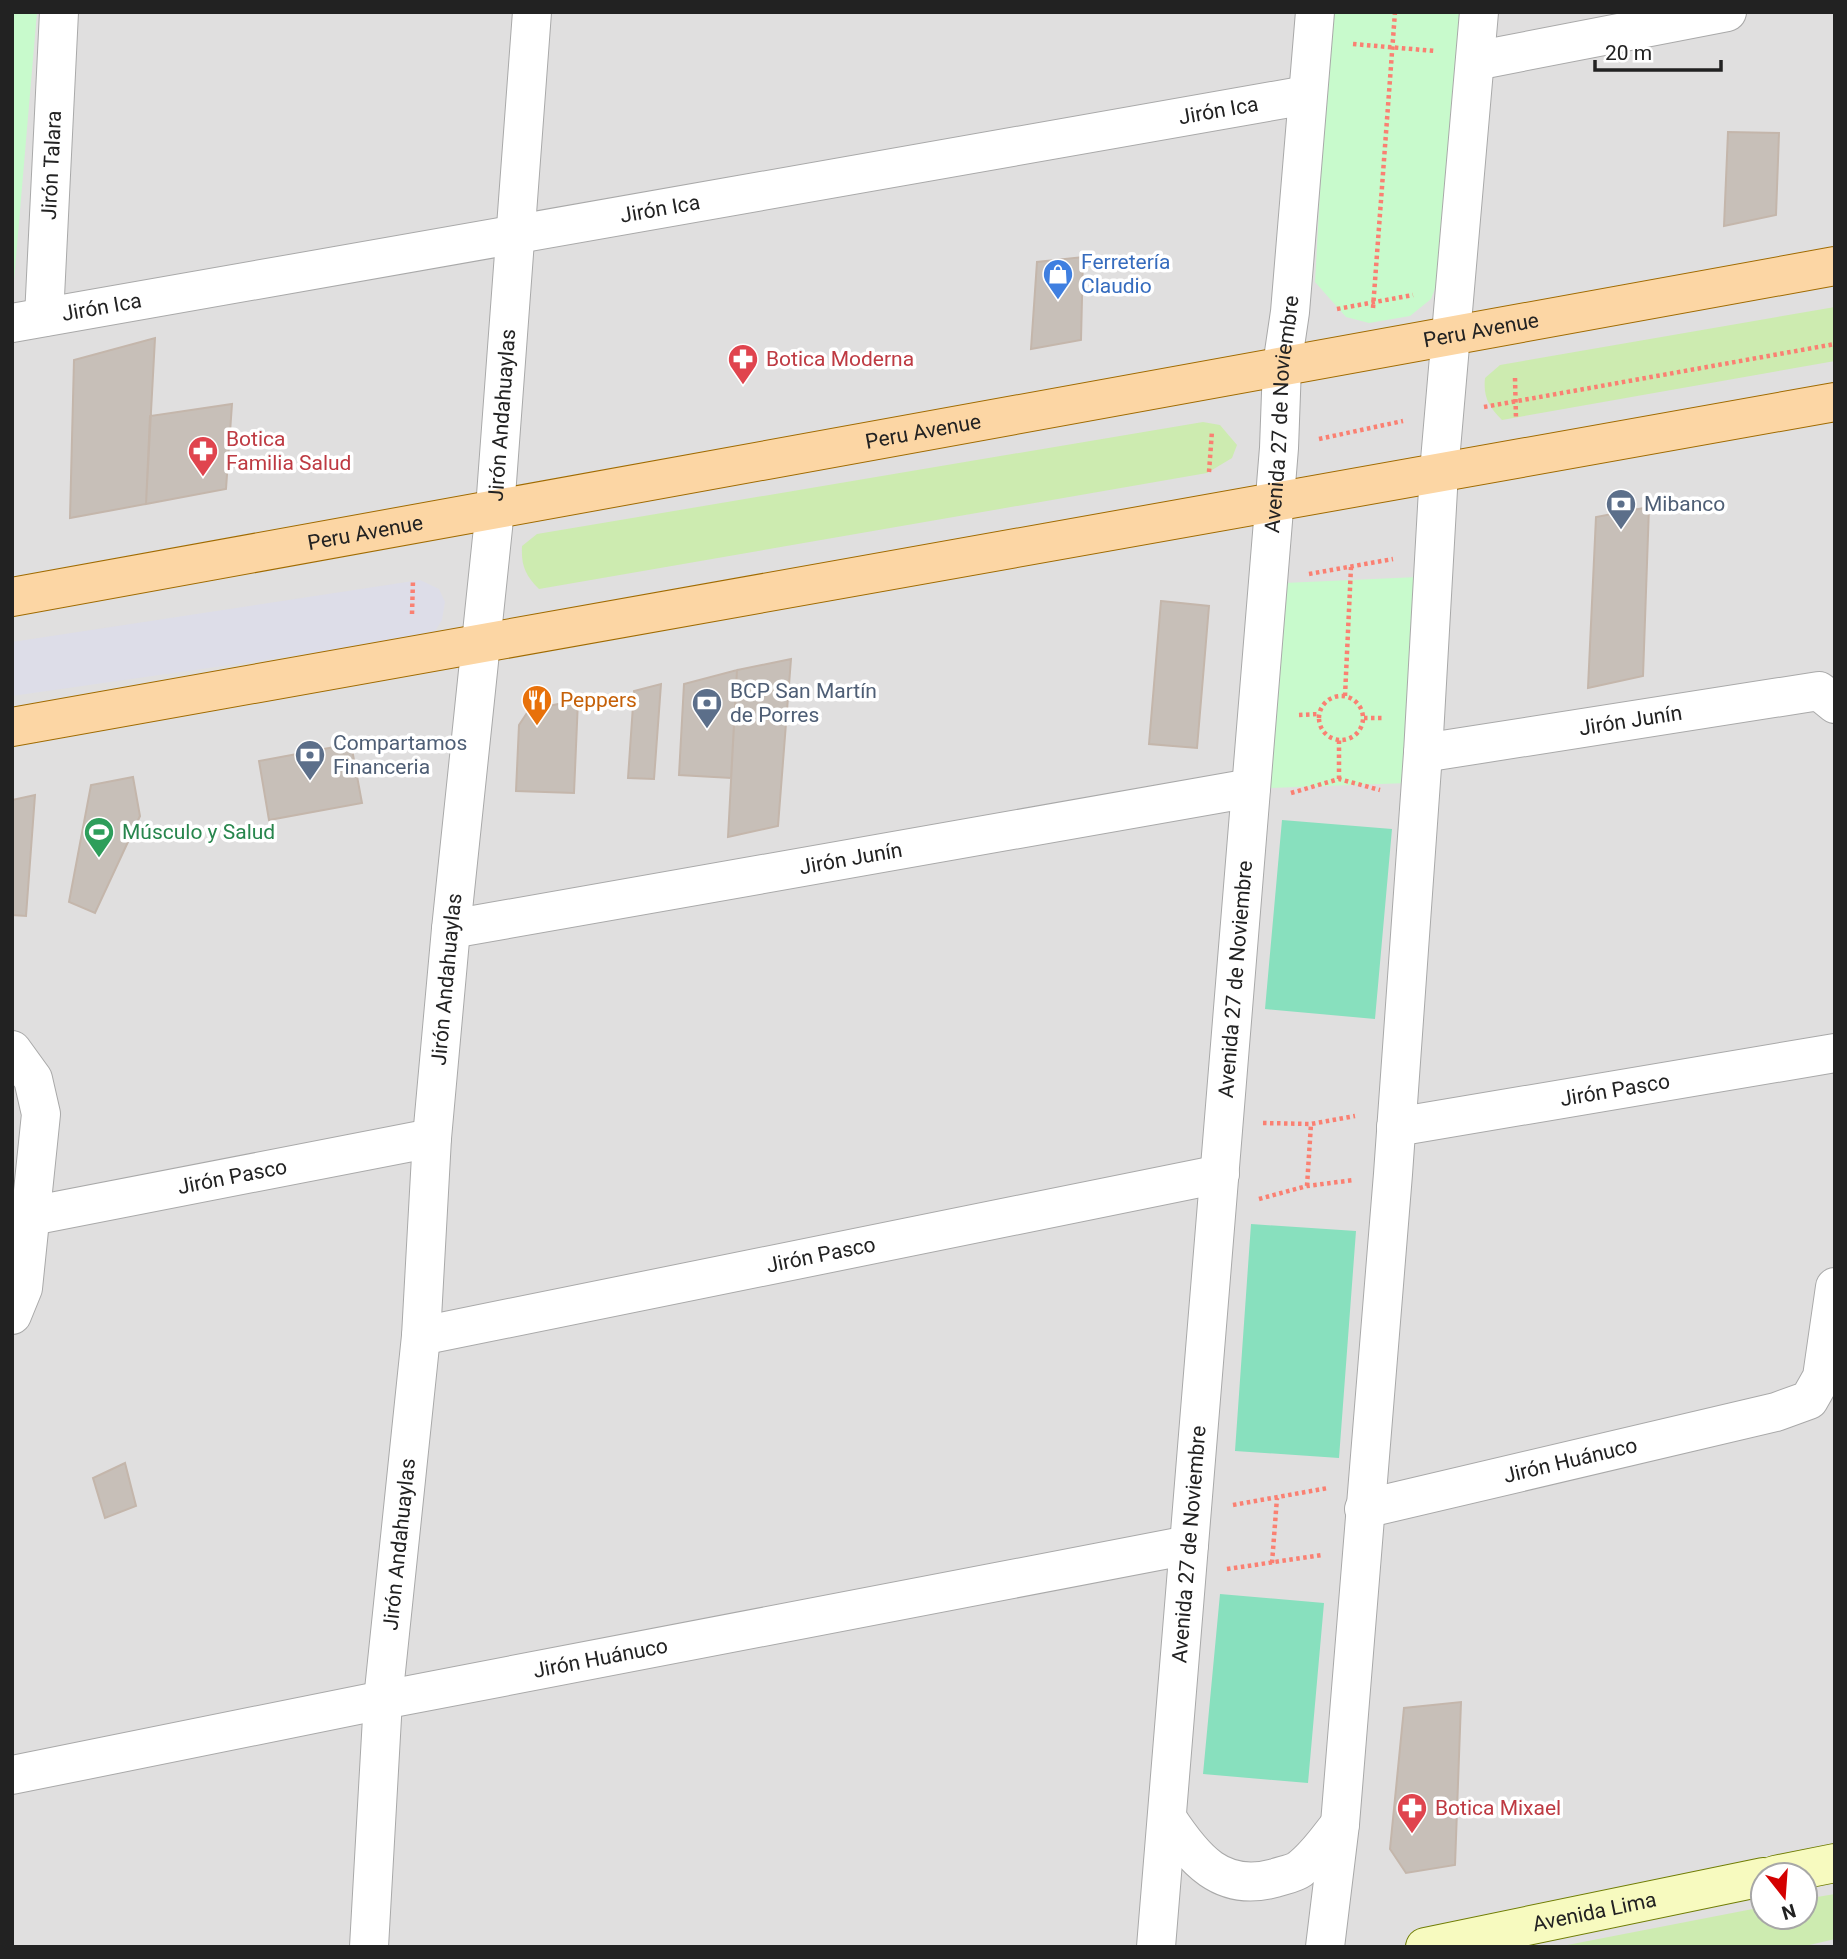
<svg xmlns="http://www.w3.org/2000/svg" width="1847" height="1959" font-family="Roboto,sans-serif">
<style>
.residential{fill:#e0dfdf;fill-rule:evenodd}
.grass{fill:#cdebb0}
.park{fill:#c8facc}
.pitch{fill:#88e0be}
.plaza{fill:#dddde8}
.building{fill:#c7bfb8;stroke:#c4b6ab;stroke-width:2}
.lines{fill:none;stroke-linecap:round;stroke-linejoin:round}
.minor-casing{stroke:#a9a9a9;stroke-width:40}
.secondary-casing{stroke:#707d05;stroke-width:40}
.primary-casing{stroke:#a06b00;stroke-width:40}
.path{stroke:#fa8072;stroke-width:4.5;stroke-dasharray:3.5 3.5;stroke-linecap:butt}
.minor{stroke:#fff;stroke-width:38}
.secondary{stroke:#f7fabf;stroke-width:38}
.primary{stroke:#fcd6a4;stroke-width:38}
.labels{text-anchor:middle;stroke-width:7;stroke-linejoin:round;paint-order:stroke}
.street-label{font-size:21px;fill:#222;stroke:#fff}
.shop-label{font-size:21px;fill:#366cbe;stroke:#fff;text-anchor:start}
.health-label{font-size:21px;fill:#be3a42;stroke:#fff;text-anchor:start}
.service-label{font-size:21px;fill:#4e5e75;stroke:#fff;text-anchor:start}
.food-label{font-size:21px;fill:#c56008;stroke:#fff;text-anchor:start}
.leisure-label{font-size:21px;fill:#27864d;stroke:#fff;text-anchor:start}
</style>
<rect width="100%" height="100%" fill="#f2efe9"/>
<path class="residential" d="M12,12H1835V1947H12ZM1763,1875H1805V1917H1763Z"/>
<path class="grass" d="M1835,307V361L1502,420C1489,407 1483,397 1485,378L1500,365Z
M1203,422L1220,425L1237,445L1232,458L1207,473L539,589C525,575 521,565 522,546L537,534Z
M1835,1894V1939L1801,1947H1557L1763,1907V1917H1805V1899Z"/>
<path class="park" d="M12,12H37L12,304Z
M1330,12H1461L1440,276L1431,299L1410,316L1369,323L1346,317L1315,282Z
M1418,577L1408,783L1267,788L1284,583Z"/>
<path class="pitch" d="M1282,820L1392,829L1375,1019L1265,1009Z
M1251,1224L1356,1231L1339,1458L1235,1451Z
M1220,1594L1324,1603L1308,1783L1203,1774Z"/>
<path class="plaza" d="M420,580L439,589L445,602L442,620L434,633L411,639L12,696V642Z"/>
<path class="building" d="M1728,132L1779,133L1776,215L1724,226Z
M1083,257L1081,340L1031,349L1037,262Z
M155,338L146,504L70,518L74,360Z
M232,404L226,489L146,504L150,416Z
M1649,507L1643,676L1588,688L1596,517Z
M1161,601L1209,606L1197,748L1149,744Z
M791,659L778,826L728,837L737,670Z
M737,670L731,778L679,775L684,684Z
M661,684L654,779L628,778L634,691Z
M578,700L574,793L516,791L519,725L529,710Z
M351,744L362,803L269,820L259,761Z
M133,777L140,816L95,913L69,902L91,785Z
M35,795L26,916L12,915V800Z
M125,1463L136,1506L105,1518L93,1478Z
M1461,1702L1455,1865L1406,1873L1390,1849L1404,1708Z"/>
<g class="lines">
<g class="minor-casing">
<g id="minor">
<path d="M1475,61L1727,12"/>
<path id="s1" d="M44,317L59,12"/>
<path id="s2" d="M12,323L1307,95"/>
<path id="s3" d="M1423,753L1819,691L1835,704"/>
<path id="s4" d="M451,929L1251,788"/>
<path d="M12,1050L33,1079L41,1114L23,1288L12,1315"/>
<path id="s5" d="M1396,1127L1835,1053"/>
<path id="s6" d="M31,1216L432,1138"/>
<path id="s7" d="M421,1336L1220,1174"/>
<path id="s8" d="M1364,1509L1776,1412L1809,1400L1822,1377L1835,1287"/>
<path id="s9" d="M12,1775L383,1700L1189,1545"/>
<path d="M1167,1818C1194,1859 1221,1893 1275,1878C1283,1875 1293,1874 1300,1869C1317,1856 1327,1840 1340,1824"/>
<path id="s10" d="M369,1947L383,1700L421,1336L432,1138L451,929L495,509L532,12"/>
<path id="s11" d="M1156,1947L1279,448L1282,366L1290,312L1315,12"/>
<path d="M1325,1947L1340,1824L1393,1174L1423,753L1439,472L1479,12"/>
</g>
</g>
<g class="secondary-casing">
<g id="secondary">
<path d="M1775,1875L1835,1863"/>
<path id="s12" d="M1425,1947L1763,1877"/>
</g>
</g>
<g class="primary-casing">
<g id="primary">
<path id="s13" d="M12,597L1835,266"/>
<path d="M12,727L1835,402"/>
</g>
</g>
<path class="path" d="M1353,44L1435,51
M1373,308L1395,12
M1337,309L1413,295
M1515,378L1516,419
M1484,407L1835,344
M1319,439L1403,421
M1209,472L1212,431
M1309,574L1393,559
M412,614L413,580
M1345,696L1351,567
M1319 718a22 22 0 1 1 44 0a22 22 0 1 1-44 0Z
M1299,715L1319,714
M1364,718H1384
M1339,779V740
M1291,793L1339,779L1380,790
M1263,1123L1311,1124L1355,1116
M1307,1186L1311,1124
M1259,1199L1307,1186L1354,1180
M1233,1505L1328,1488
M1272,1563L1277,1498
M1227,1569L1322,1555"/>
<use href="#minor" class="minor"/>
<use href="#secondary" class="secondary"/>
<use href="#primary" class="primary"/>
</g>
<defs>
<g id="shop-pin" transform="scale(1.575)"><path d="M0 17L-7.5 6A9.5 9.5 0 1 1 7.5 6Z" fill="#3f7fe0" stroke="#fff"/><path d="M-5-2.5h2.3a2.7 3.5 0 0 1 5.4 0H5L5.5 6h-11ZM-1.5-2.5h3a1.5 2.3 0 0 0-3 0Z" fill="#fff"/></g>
<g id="pharmacy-pin" transform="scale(1.575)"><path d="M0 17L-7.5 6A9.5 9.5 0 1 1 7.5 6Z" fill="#e0444e" stroke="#fff"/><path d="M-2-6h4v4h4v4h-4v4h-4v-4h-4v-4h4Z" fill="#fff"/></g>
<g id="bank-pin" transform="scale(1.575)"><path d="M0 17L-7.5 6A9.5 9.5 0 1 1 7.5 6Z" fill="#5c6f8a" stroke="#fff"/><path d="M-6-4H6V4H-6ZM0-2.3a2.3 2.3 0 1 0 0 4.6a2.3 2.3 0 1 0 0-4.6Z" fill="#fff"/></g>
<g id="restaurant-pin" transform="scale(1.575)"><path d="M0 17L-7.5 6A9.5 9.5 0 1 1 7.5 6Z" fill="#e8710a" stroke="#fff"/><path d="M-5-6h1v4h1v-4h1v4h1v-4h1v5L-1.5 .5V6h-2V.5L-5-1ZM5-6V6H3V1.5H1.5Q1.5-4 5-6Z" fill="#fff"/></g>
<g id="stadium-pin" transform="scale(1.575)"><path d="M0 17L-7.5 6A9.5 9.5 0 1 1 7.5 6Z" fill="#2e9e5b" stroke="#fff"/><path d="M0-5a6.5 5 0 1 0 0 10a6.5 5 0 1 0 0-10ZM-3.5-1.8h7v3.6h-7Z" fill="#fff"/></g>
</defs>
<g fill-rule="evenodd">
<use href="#shop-pin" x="1058" y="274"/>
<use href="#pharmacy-pin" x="743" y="359"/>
<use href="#pharmacy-pin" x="203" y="451"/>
<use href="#bank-pin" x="1621" y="504"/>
<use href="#restaurant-pin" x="537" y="700"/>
<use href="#bank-pin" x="707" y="703"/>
<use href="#bank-pin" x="310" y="755"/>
<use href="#stadium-pin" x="99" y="832"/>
<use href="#pharmacy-pin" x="1412" y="1808"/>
</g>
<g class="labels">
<g class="street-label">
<text dy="7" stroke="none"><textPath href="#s2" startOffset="1225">Jirón Ica</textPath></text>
<text dy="7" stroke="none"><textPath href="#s1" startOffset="152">Jirón Talara</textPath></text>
<text dy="7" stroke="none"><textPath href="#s2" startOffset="658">Jirón Ica</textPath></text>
<text dy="7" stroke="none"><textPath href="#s2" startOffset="91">Jirón Ica</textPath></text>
<text dy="7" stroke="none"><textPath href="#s13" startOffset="1493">Peru Avenue</textPath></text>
<text dy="7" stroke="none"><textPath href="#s11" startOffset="1538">Avenida 27 de Noviembre</textPath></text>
<text dy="7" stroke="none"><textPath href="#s10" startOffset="1538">Jirón Andahuaylas</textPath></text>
<text dy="7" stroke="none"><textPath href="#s13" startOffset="926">Peru Avenue</textPath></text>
<text dy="7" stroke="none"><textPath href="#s13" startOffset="359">Peru Avenue</textPath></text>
<text dy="7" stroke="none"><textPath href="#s3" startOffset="210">Jirón Junín</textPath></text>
<text dy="7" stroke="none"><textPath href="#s4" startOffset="406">Jirón Junín</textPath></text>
<text dy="7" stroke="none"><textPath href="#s10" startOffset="971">Jirón Andahuaylas</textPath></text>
<text dy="7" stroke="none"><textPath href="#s11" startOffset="971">Avenida 27 de Noviembre</textPath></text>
<text dy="7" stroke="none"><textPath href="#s5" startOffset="222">Jirón Pasco</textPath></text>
<text dy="7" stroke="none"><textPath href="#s6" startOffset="205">Jirón Pasco</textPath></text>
<text dy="7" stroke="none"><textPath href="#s7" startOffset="408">Jirón Pasco</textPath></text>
<text dy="7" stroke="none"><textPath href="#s8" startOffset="212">Jirón Huánuco</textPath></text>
<text dy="7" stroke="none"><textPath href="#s10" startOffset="404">Jirón Andahuaylas</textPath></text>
<text dy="7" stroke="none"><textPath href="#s11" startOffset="404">Avenida 27 de Noviembre</textPath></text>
<text dy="7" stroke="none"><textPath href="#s9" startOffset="600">Jirón Huánuco</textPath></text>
<text dy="7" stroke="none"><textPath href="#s12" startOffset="173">Avenida Lima</textPath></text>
</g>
<g class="shop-label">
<text x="1081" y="269">Ferretería<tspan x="1081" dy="24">Claudio</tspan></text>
</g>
<g class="health-label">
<text x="766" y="366">Botica Moderna</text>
<text x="226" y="446">Botica<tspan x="226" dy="24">Familia Salud</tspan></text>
<text x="1435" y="1815">Botica Mixael</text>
</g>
<g class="service-label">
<text x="1644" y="511">Mibanco</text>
<text x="730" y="698">BCP San Martín<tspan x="730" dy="24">de Porres</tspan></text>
<text x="333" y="750">Compartamos<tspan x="333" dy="24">Financeria</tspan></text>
</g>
<g class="food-label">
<text x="560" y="707">Peppers</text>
</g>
<g class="leisure-label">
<text x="122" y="839">Músculo y Salud</text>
</g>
</g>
<rect width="1847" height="1959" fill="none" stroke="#222222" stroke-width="28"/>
<g transform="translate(1784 1896) rotate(163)"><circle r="33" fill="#ffffff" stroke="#a7a7a7" stroke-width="2"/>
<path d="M0-5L12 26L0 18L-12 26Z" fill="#d40000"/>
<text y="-10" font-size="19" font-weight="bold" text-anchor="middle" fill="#222222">N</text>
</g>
<path d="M1595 60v10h126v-10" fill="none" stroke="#222222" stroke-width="3.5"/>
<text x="1605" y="60" font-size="21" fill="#222222" stroke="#ffffff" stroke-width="5" paint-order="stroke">20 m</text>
</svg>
